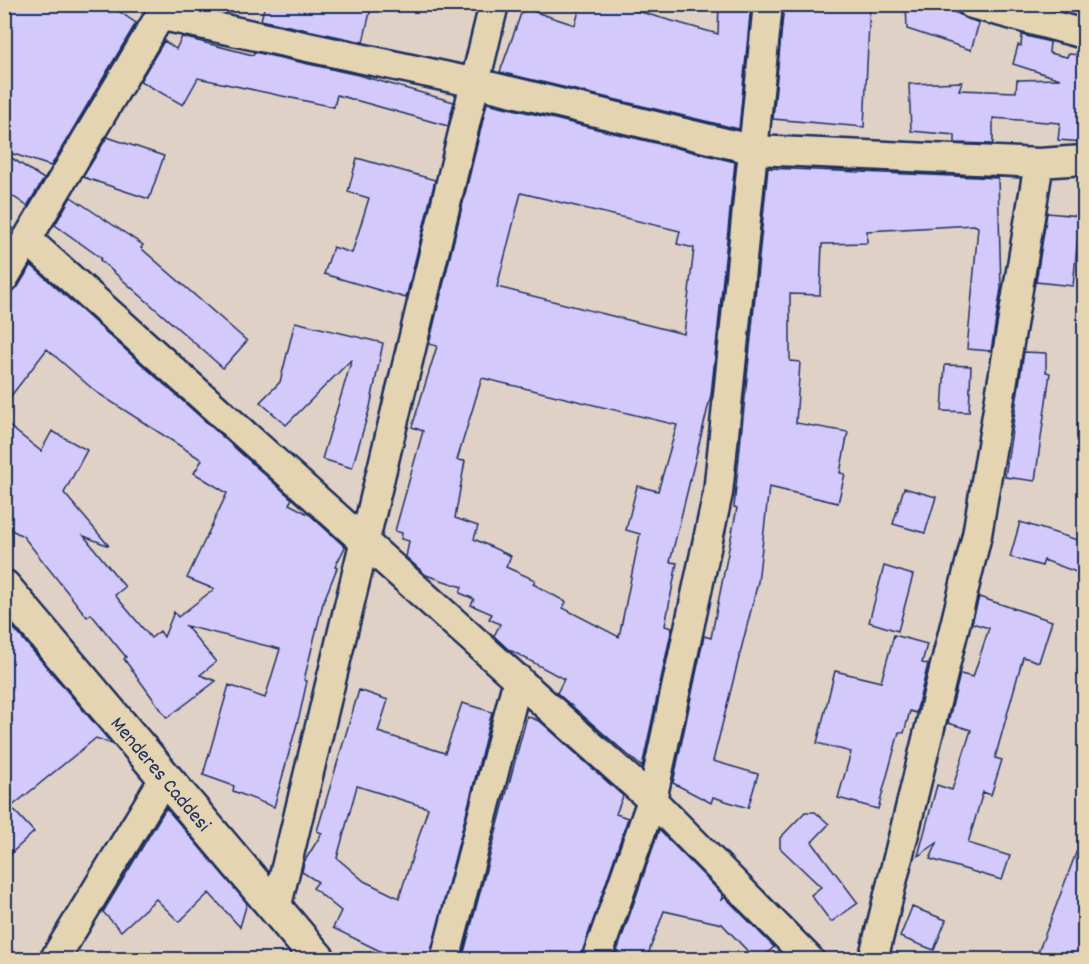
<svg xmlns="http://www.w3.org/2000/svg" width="1089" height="964" font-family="Dekko,sans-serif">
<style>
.building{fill:#d3c9fb;stroke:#1b2f5e;stroke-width:1.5;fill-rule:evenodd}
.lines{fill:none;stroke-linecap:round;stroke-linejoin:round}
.minor-casing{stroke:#1b2f5e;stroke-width:33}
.secondary-casing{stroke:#1b2f5e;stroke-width:38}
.minor{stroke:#e5d4b1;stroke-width:28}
.secondary{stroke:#e5d4b1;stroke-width:33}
.labels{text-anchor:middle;stroke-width:6;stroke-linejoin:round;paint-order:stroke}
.street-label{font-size:21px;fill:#1b2f5e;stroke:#e5d4b1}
</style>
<rect width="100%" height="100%" fill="#e0d1c7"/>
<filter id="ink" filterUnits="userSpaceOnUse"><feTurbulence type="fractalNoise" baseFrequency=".0167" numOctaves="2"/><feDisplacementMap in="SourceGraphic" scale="12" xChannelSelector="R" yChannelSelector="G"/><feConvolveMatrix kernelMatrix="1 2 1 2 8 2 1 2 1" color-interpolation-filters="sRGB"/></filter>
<g filter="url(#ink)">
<path class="building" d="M4,4H108L136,23L51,166L4,151Z
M265,4H372L363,42L261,20Z
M581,4H612L718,34L719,4H751L739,129L500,72L523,8L575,25Z
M784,4H870L864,127L773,119Z
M906,4H936L979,23L971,50L907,29Z
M1022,35L1050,42L1049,53L1067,57L1068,54L1084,55V142L1058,140L1060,123L993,118V144L955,143V135L911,131L909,84L962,82L959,90L1016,92L1017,80L1060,79L1013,64L1018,45L1021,46Z
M182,37L253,55L254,52L358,75L454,102L448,126L337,95L334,107L198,78L183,105L140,81L164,41L176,49Z
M487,103L735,162L711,395L670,562L677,563L665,626L672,628L642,767L557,693L564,679L508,649L494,636L500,624L489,619L492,614L471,605L474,599L460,593L462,587L426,575L406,557L409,541L401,539L402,533L395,531L423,431L412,427L437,346L429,344ZM521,193L680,231L677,244L694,248L684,334L497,287ZM482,378L677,425L658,491L637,486L626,530L640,534L619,637L563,608L566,602L533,584L535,580L506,567L511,556L474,539L478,526L455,518L465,461L457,460Z
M107,137L164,156L149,199L83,177Z
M4,153L44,179L27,206L4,190Z
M357,158L435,180L406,298L324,274L333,247L352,253L369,198L348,192Z
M768,168L998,178L1001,288L991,351L967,349L978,227L974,225L867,231V243L822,244L820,295L790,294V361L800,362L796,423L848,432L840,473L845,474L838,503L769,487L758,582L713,761L758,774L748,808L713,797L711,803L673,783L704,636L711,638L737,508L734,507Z
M71,197L143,245L141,248L247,341L223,368L100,260L101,258L55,225Z
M1047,213L1080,216L1073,286L1036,282Z
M31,265L292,499L289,504L310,515L345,547L335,567L337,568L323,603L304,680L307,681L300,713L274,807L233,791L234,786L203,775L229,685L265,698L280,649L186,626L216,662L200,675L216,681L167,718L124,659L126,657L91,614L87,617L23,536L4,526V422L41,451L52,431L87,450L64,493L109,546L84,536L125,587L115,595L151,638L160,631L164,637L174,612L178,617L214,589L187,578L227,493L194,473L202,460L96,392L47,349L4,405V294L18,287Z
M295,322L383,343L370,407L352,468L322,459L352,359L286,425L260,402L280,382Z
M1024,352L1046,353V372L1050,373L1035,481L1005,477Z
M945,365L971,366L969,412L942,411Z
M904,488L936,497L925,533L893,524Z
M1020,522L1084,542V575L1044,560L1042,566L1010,557Z
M884,566L913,575L898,631L869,622Z
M979,597L1052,621L1039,662L1023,657L995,758L1002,760L991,795L983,792L968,843L1010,856L1002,880L930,859L937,843L918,856L937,785L952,790L971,730L948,723L960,674L973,677L989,628L972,623Z
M4,617L112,744L96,738L11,807L34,832L4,860Z
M894,635L927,644L922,663L928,664L916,713L910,711L904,733L899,732L878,809L838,798L851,752L817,743L835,671L881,682Z
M359,690L388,700L378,732L445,753L462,703L492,712L429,960H382L384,953L333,928L341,911L313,888L318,882L302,872L304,862L322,833L317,831ZM357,786L428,808L399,898L364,881L337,858Z
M527,716L541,722L623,796L616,814L628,818L580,960H462Z
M166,808L247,903L240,927L209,893L179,922L156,899L121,931L103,912Z
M805,812H815L829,824L812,842L858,903L831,922L811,895L821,887L780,848V838Z
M659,830L723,895L721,901L725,897L774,947L760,960H756L722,924L664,911L646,960H614Z
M1082,837L1084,960H1035L1053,914Z
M912,907L946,920L934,950L900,937Z"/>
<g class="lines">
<g class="minor-casing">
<path id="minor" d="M972,4L1084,34
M163,16L476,83L755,150L1039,163L1084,160
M29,241L652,800L810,960
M4,278L167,4
M276,909L494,4
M54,960L165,777
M445,960L518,679
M596,960L652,800L718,493L768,4
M873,960L977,535L1039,163"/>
</g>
<g class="secondary-casing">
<g id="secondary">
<path id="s1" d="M4,587L319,960"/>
</g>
</g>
<use href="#minor" class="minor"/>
<use href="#secondary" class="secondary"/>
</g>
</g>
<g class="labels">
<g class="street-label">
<text dy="7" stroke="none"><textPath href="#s1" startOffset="244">Menderes Caddesi</textPath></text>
</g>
</g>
<rect width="1089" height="964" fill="none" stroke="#e5d4b1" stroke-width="24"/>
<rect x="12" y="12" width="1065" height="940" fill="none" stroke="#1b2f5e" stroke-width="2" filter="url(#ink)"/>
</svg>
